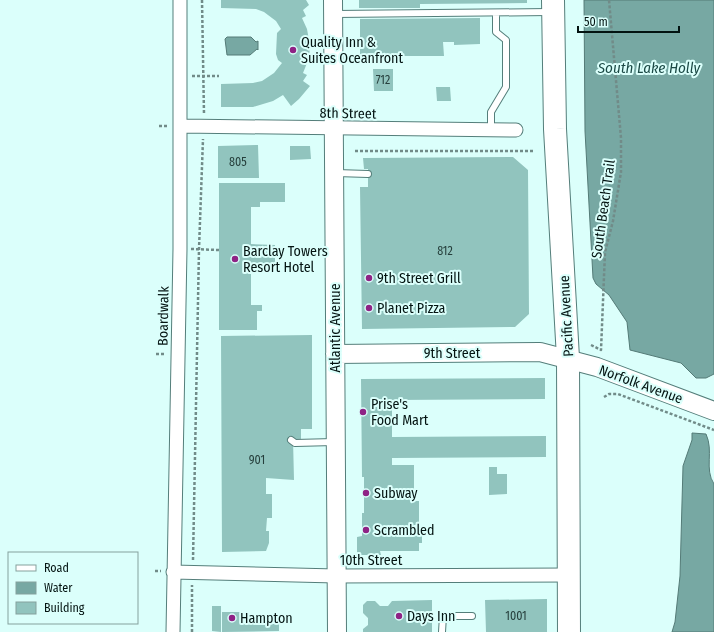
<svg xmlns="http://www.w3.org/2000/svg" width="714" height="632" font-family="'Fira Sans Condensed',sans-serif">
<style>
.water{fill:#77a8a3;stroke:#547b77}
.building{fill:#91c4be}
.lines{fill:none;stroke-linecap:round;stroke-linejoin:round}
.lane-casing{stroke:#547e7a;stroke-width:8}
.street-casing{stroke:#547e7a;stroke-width:15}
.secondary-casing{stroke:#547e7a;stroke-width:20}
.highway-casing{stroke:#547e7a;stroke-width:24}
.path{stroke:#718b88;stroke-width:2.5;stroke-dasharray:3 2;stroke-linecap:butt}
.lane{stroke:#fff;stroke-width:6}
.street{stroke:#fff;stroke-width:13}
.secondary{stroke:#fff;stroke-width:18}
.highway{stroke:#fff;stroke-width:22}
.poi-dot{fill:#8f2285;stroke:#dbfffb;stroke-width:1.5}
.labels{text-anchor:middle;stroke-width:4;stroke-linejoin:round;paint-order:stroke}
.number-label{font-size:12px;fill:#263f3c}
.poi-label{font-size:14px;fill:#031311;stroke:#dbfffb;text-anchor:start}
.street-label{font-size:14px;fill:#031311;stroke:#dbfffb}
.water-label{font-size:15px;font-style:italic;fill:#1b4945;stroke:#dbfffb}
</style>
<rect width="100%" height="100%" fill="#dbfffb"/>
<path class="water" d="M584,0H714V374L706,378H696L681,363L630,350L627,322L609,295L596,284L593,278L585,131Z
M227,37H251L256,42L258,41V50L257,49L250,55H227L225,39Z
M692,433L706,434C714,451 704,469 714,484V632H672L675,622L680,576L683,466L692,440Z"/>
<path class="building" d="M221,0H306L309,5L303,10L306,16L302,18L307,29L310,46L309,58L303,73L307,75L303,81L310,86L299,99L291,106L283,95L273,101L253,107H221V84L253,83L262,81L274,73L282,63L278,60L276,54L277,33L281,29L276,21L264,12L256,9L221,8Z
M359,0H527V3L420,4V8H359Z
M480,18V44L454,45V42H443L444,56H360V19Z
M373,69H393V91H374Z
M436,87H450L451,101H437Z
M258,145L259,178H218V146Z
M290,146H310L311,159L290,160Z
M513,157L528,170L529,314L515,327L362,329L360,187H368V169H364L363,158Z
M219,183H285V202H260V207H251V244L275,245V268L251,267V305H262V311H257V330H219Z
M312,335V429H301V440L293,439L294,480L266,478V494H272V518H267L266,531H269V543L266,551L222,552L221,336Z
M545,378V399L392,400V437L546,436V457L392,458V465H414V501H419V525H414V530H422V543H419V551H380L381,555H357V537L362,536V513H364V477H362L361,379Z
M489,467H497V474H507V494L489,495Z
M547,599V632H486L485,600Z
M432,600V632H363V629L368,625V618L363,613V605L367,601H375L380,606H388L392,601Z
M212,606H221V632L212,631Z
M222,612H241V624H279V631L222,632Z"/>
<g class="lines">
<g class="lane-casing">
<path id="lane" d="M335,14L549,12
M491,130V112L506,87V40L496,32V13
M336,173L368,174
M291,440L295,443L334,442
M442,632L443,616H472"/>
</g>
<g class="street-casing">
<path id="street" d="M181,126L516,130
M173,572L336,576L569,575
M173,632L180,249V0"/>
</g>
<g class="secondary-casing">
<path id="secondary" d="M333,0L337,632
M335,354L540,352L597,367L714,411"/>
</g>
<g class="highway-casing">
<path id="highway" d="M553,0L555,129L568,358L569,632"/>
</g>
<path class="path" d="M202,0L204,114
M192,76H219
M159,126H168
M355,151H534
M191,249L219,250
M591,345L601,350L605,252L613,221L621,172V138L609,0
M156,354H166
M604,397L609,394H618L714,430
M193,560L199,249L203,139
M155,571H161
M192,632V585"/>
<use href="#lane" class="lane"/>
<use href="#street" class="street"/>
<use href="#secondary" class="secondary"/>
<use href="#highway" class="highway"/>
</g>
<g class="poi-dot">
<circle cx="293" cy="50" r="4"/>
<circle cx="235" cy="259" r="4"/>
<circle cx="369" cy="278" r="4"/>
<circle cx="369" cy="308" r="4"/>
<circle cx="363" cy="412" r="4"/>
<circle cx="366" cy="493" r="4"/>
<circle cx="366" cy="530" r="4"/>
<circle cx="399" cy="616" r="4"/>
<circle cx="232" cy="618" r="4"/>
</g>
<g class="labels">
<g class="number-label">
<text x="383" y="84">712</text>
<text x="238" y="166">805</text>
<text x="445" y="255">812</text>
<text x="257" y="464">901</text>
<text x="516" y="620">1001</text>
</g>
<g class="poi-label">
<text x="301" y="47">Quality Inn &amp;<tspan x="301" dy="16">Suites Oceanfront</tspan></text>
<text x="243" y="256">Barclay Towers<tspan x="243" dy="16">Resort Hotel</tspan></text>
<text x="377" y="283">9th Street Grill</text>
<text x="377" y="313">Planet Pizza</text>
<text x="371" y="409">Prise's<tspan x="371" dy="16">Food Mart</tspan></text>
<text x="374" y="498">Subway</text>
<text x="374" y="535">Scrambled</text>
<text x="407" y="621">Days Inn</text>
<text x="240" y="623">Hampton</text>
</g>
<g class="street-label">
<text transform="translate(348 113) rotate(1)" y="5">8th Street</text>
<text transform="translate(603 209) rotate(-82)" y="5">South Beach Trail</text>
<text transform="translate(163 316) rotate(-89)" y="5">Boardwalk</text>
<text transform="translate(566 316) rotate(-93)" y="5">Pacific Avenue</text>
<text transform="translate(335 328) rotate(-90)" y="5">Atlantic Avenue</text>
<text x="452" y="358">9th Street</text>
<text transform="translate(641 384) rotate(20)" y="5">Norfolk Avenue</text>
<text x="371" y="565">10th Street</text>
</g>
<g class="water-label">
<text x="649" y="73">South Lake Holly</text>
</g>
</g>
<rect x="8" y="552" width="130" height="72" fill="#dbfffb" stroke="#85a19d"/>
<rect x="16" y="565" width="20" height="6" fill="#ffffff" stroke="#85a19d"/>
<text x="44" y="572" font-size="12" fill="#031311">Road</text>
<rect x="16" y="582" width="20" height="12" fill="#77a8a3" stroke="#85a19d"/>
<text x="44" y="592" font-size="12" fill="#031311">Water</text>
<rect x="16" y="602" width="20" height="12" fill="#91c4be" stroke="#85a19d"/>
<text x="44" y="612" font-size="12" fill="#031311">Building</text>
<path d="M578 26v6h101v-6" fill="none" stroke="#031311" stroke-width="2"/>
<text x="584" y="26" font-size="12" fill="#031311" stroke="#dbfffb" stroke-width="3" paint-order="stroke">50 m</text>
</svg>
